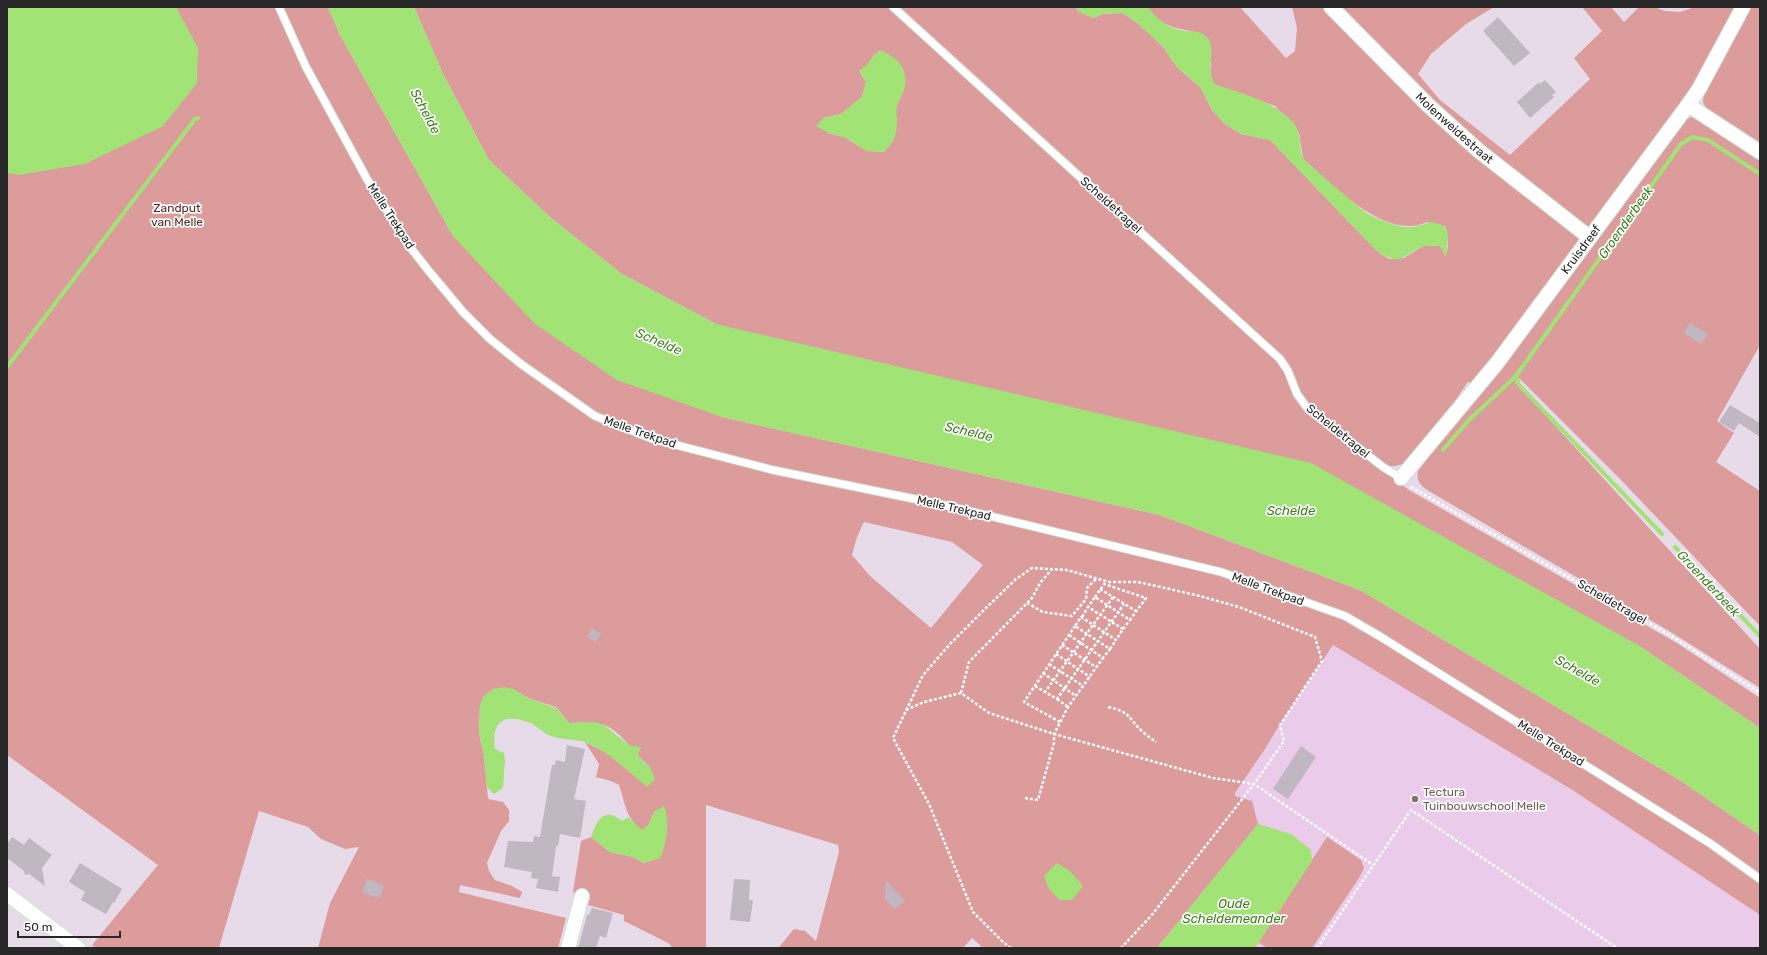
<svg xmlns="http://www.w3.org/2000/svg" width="1767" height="955" font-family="Rubik,sans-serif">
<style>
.education{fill:#eacbea}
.green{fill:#dc9c9c;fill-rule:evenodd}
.water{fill:#a2e376}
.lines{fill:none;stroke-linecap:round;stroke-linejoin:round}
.stream{stroke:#a2e376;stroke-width:4}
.building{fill:#c1b7c2}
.lane-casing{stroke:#d0e0d3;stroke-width:9}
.street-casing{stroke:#d0e0d3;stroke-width:16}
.path{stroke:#fff;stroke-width:2.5;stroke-dasharray:3 2;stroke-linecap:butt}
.lane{stroke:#fff;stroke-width:7}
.street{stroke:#fff;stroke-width:14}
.education-dot{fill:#8d6e63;stroke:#fff;stroke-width:1.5}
.labels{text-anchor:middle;stroke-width:3.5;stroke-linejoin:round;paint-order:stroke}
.street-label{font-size:12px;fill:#282828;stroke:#fff}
.park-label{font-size:12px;fill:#5e271f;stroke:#fff}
.education-label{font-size:12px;fill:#785e54;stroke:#fff;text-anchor:start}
.water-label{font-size:13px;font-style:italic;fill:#3c8619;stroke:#fff}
</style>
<rect width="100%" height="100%" fill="#e8dbe9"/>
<path class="education" d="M1333,645L1574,791L1760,915V948H1157L1235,796V793L1265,749L1277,729Z"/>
<path class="green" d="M7,7H328L340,35L453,236L722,417L1160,515L1360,590L1678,779L1760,835V915L1574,791L1333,645L1277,729L1265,749L1235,793V796L1252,801L1258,824L1157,948H983L972,938L963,948H780V946L794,929L805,931L816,941L839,852L838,845L706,805V948H673L668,943L624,921V915L588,905L590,897L573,892L581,841L591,837L610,852L633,857L644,863L655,811L648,825L642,830C625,817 626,805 619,785L611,781L596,777L599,764L585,742L607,753L647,786L650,767C636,756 621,731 604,725C593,722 580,723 569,723L556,707L530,699L513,689L480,705L479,734L484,755L488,799L503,802L509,810V821L501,831L487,863L489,871L495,880L512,886L522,892L520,898L460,885L459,892L566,918L558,948H318L330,903L359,847L345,849L321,839L308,827L259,811L219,948H96L92,945L158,865L7,755ZM864,522L952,542L983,565L931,628L870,576L852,555L857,537Z
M414,7H888L1278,362C1289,378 1292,396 1306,412L1409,490L1677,643L1760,698V728L1638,645L716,324L622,274L552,219L489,160L443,74ZM874,55L904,90C901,96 897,102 896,108C893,129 901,134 884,152L867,151L844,137L828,133L823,118L841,114L862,97L866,82L859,71L867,66Z
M900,7H1075L1078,11L1093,18L1103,14L1123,13L1140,25L1163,47L1177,67L1201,88L1212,110L1225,124L1241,134L1270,140L1378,252L1389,259L1404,258L1423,246H1440L1446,256L1448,246L1446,227L1427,222C1386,242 1332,184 1303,159L1299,133L1275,106L1216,85L1210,78L1211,63L1200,33C1178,28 1161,28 1148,7H1240L1286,58L1295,51L1297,28L1292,7H1494L1466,24L1431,54L1418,74L1440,100L1510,155L1590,79L1574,58L1602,31L1582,7H1611L1624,22L1639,7H1654L1665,11L1680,12L1695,7H1737L1681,121L1692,117L1700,119L1707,111L1703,102L1704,92L1748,7H1760V345L1717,421L1734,433L1716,462L1760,491V626L1622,481L1519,378L1515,382L1760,649V688L1669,631L1427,490C1420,484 1416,481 1418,471L1481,388L1468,382C1451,406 1430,443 1408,461C1402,465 1395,467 1387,466L1312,409L1301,394L1287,362L1274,348Z
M1327,837L1361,860L1364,868L1359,878L1312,948H1267L1258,942Z"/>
<path class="water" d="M7,7H176L198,48L197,83L163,126L85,164L19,175L7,173Z
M328,7H414L443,74L489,160L552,219L622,274L716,324L1311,463L1638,645L1760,728V835L1678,779L1360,590L1160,515L722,417L617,380L535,324L453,236L340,35Z
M1075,7H1148C1155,18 1167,27 1180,30C1189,32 1201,30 1207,37C1218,50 1203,69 1216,85C1243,94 1271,100 1292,121C1303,133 1298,146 1303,158C1306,163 1361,209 1368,214C1379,220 1397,227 1409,227C1428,227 1424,217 1446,227L1448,236L1446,257L1440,246C1435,246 1426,245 1421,247C1401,257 1401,266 1378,252L1270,140L1241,134L1225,124L1212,110L1201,88L1177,67L1163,47L1140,25L1123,13L1103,14L1093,18L1078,11Z
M880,50C899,58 909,69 904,90C902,95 898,101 897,107C896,110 896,115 897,119C897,134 895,141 884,152L867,151L844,137L828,133L816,126L823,118L841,114L862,97L866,82L859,71C869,65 871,57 880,50Z
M504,687L513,689L530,699L556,708L569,723L595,722L604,725L629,745L641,747L638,754L643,762L650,767L655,779L647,787C629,772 606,749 585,742C574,739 562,740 551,736C542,733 537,725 528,722C503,713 491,722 495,749L504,753L505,761L503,788L494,794L487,787L484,755L479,734L480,705L483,697L493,689Z
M664,806C670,822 667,843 660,858L644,863L633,857L610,852L591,837C597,820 603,806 622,821L628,817L642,830L648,825L655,811Z
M1258,824L1291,834L1311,850L1312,861L1255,948H1157Z
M1057,863L1070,871L1083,886L1072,900H1060L1049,889L1044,876Z"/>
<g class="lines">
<path class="stream" d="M7,367L195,119L198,118
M1443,450L1468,421L1516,376
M1662,534L1519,385L1516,376L1681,144L1692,137L1708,140L1760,174
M1675,547L1760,636"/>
</g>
<path class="building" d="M1498,17L1530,53L1514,66L1483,31Z
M1545,80L1556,92L1552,95L1554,97L1530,118L1517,102L1539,82L1540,84Z
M1690,323L1708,334L1701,344L1684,333Z
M1730,405L1760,423V437L1739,423L1734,431L1719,422Z
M592,628L601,634L596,642L587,637Z
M567,745L585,749L574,799L586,801L580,838L560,834L558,846H556L552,876L560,877L558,892L536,888L538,879L531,878L532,872L504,867L508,841L533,842L534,836L540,837L552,765H555L556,760L565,762Z
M1301,746L1316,757L1288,799L1273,789Z
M12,837L24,845L29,838L52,855L42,868L45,886L29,874L25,875L24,871L7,858V844Z
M80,863L122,889L114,903L113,902L106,914L81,900L85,892L69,882Z
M367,879L384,885L380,898L362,893Z
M734,879L750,880L749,900H753L750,922L730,920Z
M886,880L905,901L895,909L885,899Z
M592,908L613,913L606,938L600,936L596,948H578L587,915H589Z"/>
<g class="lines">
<g class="lane-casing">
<path id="lane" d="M279,7L306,67L367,179L410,247L428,270L463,312L490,339L521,364L595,416L653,439L773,470L944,505L1221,572L1345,616L1381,637L1711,844L1760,879
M893,7L1280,359L1288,371L1297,394L1308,409L1383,467L1401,478"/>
</g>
<g class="street-casing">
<g id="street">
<path id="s1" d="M1331,7L1429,106L1479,151L1589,237"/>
<path d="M1688,105L1760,152"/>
<path id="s2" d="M1401,478L1497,363L1688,105L1699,89L1743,7"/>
<path d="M7,894L78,948"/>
<path d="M568,948L582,896"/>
</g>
</g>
<path class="path" d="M1411,487L1673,637L1760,693
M1100,589L1136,611
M1113,597L1045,692L1057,699L1124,604
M1027,603L1043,612L1072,616L1086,599L1087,588L1096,579
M1082,617L1088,607
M1123,629L1130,620
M1069,635L1103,658L1110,649L1075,626L1081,617L1116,640L1123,629L1088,607L1095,597L1130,620L1146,598L1104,584L1095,597
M1062,645L1096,667
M1110,649L1116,640
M1056,654L1090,677
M1049,664L1083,686
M1043,673L1076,696
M1035,686L1045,692
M961,693L969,662L1032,598L1040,583L1052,569
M1057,699L1068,707
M1108,707C1132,712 1128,719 1143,732C1147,736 1152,739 1156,742
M906,710L924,702L961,693L989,713L1054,734L1213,778L1254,784L1373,865
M1060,722L1024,702L1075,626
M1025,798L1038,800L1054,743V734L1068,707L1103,658
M1011,948L1004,943L973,912L929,804L893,738L923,675L950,644L987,607L1016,579L1032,568L1067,570L1109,582H1138L1196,595L1239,607L1315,637L1322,661L1280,725L1284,741L1254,784L1151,916L1121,948
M1317,948L1411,810L1617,948"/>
<use href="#lane" class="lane"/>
<use href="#street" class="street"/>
</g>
<circle class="education-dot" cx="1415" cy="799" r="4"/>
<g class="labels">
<g class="street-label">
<text dy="4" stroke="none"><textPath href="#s1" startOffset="173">Molenweidestraat</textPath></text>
<text transform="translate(1111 205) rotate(42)" y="4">Scheldetragel</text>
<text transform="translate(391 216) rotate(57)" y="4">Melle Trekpad</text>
<text dy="4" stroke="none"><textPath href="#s2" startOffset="291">Kruisdreef</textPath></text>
<text transform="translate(1338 431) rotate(39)" y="4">Scheldetragel</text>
<text transform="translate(640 432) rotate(19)" y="4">Melle Trekpad</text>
<text transform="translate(954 508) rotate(13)" y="4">Melle Trekpad</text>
<text transform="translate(1268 589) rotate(20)" y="4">Melle Trekpad</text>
<text transform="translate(1612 602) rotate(30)" y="4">Scheldetragel</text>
<text transform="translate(1551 743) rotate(32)" y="4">Melle Trekpad</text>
</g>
<g class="park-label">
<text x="177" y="212">Zandput<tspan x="177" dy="14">van Melle</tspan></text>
</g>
<g class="education-label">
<text x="1423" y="796">Tectura<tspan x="1423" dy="14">Tuinbouwschool Melle</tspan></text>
</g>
<g class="water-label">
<text transform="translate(426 111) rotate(62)" y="5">Schelde</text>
<text transform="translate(1625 222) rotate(-55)" y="5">Groenderbeek</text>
<text transform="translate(659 341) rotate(23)" y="5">Schelde</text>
<text transform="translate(969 431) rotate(13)" y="5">Schelde</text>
<text x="1291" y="515">Schelde</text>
<text transform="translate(1709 583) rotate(47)" y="5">Groenderbeek</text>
<text transform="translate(1578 670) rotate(29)" y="5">Schelde</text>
<text x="1234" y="908">Oude<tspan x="1234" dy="15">Scheldemeander</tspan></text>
</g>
</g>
<rect width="1767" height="955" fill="none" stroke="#282828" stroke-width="16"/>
<path d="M18 931v6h102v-6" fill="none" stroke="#282828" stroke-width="2"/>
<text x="24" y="931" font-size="12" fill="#282828" stroke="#ffffff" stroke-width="3" paint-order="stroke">50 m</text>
</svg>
